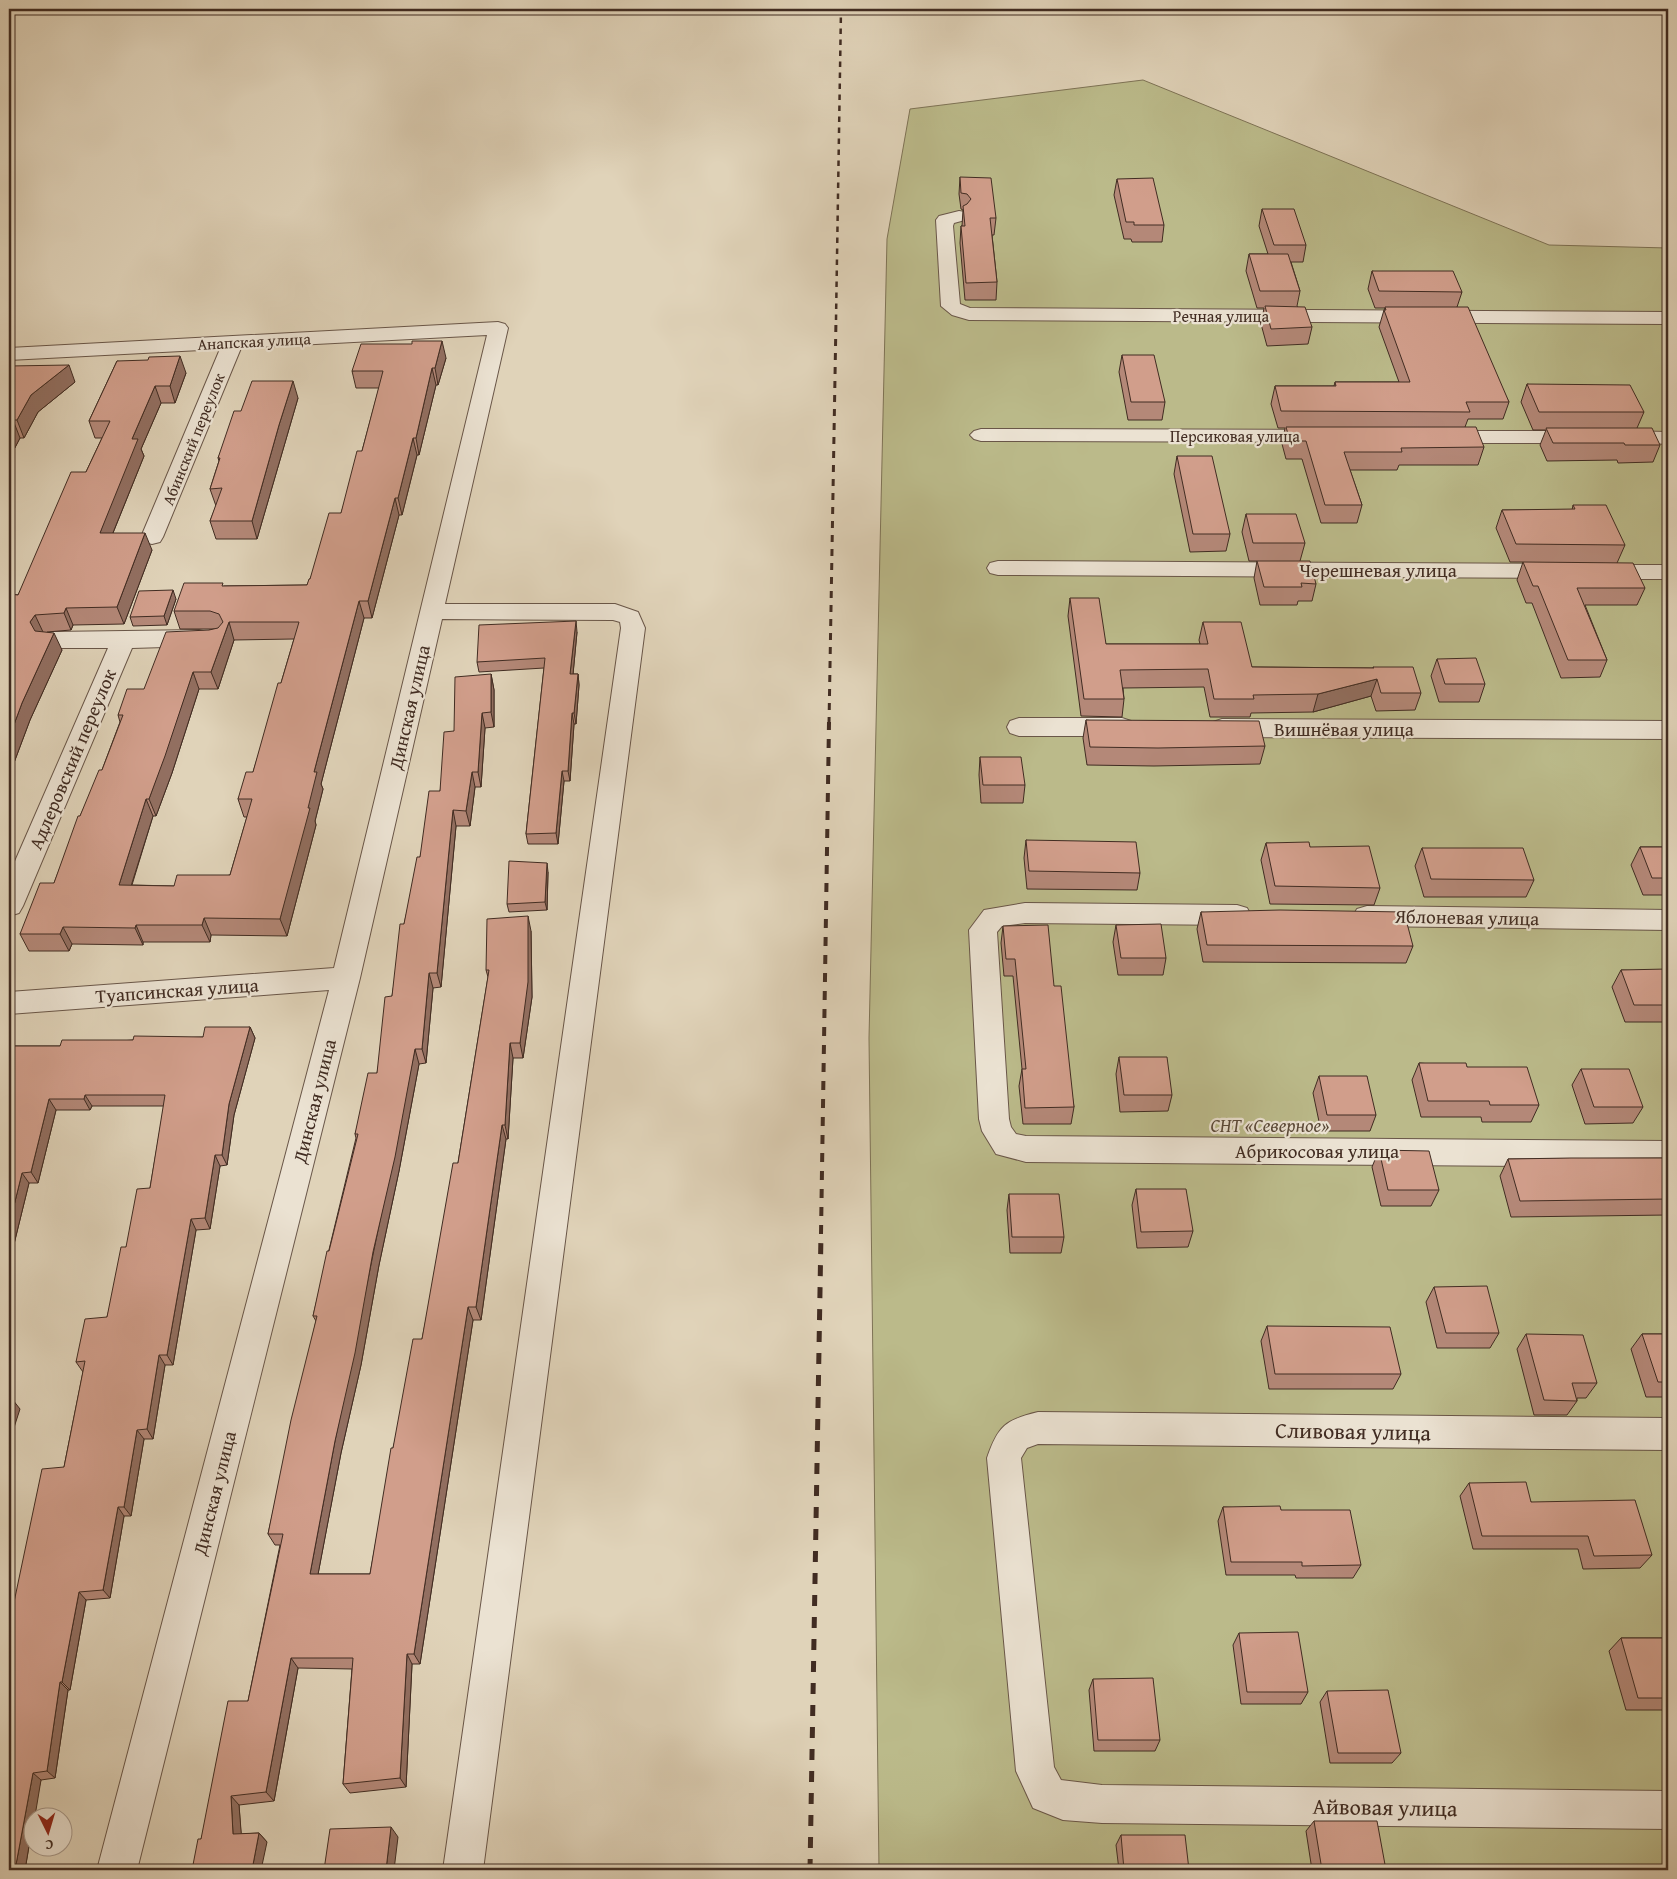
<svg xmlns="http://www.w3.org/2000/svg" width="1677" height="1879" font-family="'Gentium Book Plus',serif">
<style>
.green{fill:#bbba8a;stroke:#7e7356}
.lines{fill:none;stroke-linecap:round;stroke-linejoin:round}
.minor-casing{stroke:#695648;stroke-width:2}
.minor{fill:#ebe2d2;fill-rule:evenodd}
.rail-far3{stroke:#412c22;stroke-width:2.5;stroke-dasharray:5.5 5.5;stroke-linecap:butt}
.rail-far2{stroke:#412c22;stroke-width:3;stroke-dasharray:7 7;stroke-linecap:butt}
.rail-far1{stroke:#412c22;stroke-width:4;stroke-dasharray:9 9;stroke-linecap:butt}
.rail{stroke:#412c22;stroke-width:5;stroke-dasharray:11 11;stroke-linecap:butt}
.wall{fill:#b48878;stroke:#412c22;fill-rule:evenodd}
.shaded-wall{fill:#926f61;stroke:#412c22}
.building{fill:#d19e8b;stroke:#412c22;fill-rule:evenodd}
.labels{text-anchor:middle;stroke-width:4.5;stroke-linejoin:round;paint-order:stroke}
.far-street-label{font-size:16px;fill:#412c22;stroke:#ebe2d2}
.street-label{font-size:19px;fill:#412c22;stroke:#ebe2d2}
.park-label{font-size:19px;font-style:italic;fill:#594837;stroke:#ebe2d2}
.near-street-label{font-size:22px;fill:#412c22;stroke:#ebe2d2}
</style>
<rect width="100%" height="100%" fill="#e0d3b9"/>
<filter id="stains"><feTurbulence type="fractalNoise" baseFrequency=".004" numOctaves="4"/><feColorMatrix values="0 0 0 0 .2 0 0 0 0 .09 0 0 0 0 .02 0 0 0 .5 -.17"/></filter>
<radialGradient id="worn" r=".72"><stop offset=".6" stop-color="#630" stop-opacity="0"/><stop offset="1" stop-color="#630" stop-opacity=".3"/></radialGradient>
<path class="green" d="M1143,80L1549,245L1668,248V1870H879L869,1038L887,239L910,109Z"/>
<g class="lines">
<g class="minor-casing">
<path id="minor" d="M959,211L965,212L968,216L965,220L954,223L953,226L960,304L970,308L1668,312V324L969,320L952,315L941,306L936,220L939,216Z
M498,322L505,324L508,328L445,604H615L638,612L645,628L483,1870H443L621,628L620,622L613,620L442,619L360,978L137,1870H97L329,990L9,1014V992L334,968L487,335L241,348L163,537L160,542L152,544L144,542L141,537L220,349L9,360V348Z
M981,429L1322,430L1329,432L1333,436L1329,440L1322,442L981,441L974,439L970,435L974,431Z
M1442,431H1579L1586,433L1590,437L1586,441L1579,443H1442L1435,441L1431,437L1435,433Z
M1620,431L1668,432V444L1613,441L1609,437L1613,433Z
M998,561L1556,564L1564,566L1567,571L1564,576L1556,578L998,575L990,573L987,568L990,563Z
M1599,565H1668V579H1599L1591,577L1588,572L1591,567Z
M199,630L207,632L211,638L207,644L199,646L132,648L23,906L19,913L9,916V875L108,648H51L43,646L39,640L43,634L51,632Z
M1019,718H1122L1131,721L1134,727L1131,733L1122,736H1019L1010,733L1007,727L1010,721Z
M1222,719L1668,721V739L1222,737L1213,734L1210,728L1213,722Z
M1025,903L1237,905L1247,908L1251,915L1247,922L1237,925L1025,923L1002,926L997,932L1009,1119L1011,1127L1016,1134L1026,1136L1668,1141V1167L1026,1162L996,1154L982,1131L979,1119L969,930L984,910Z
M1367,906L1668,910V930L1367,926L1357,923L1353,916L1357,909Z
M1038,1412L1668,1418V1450L1038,1444L1027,1448L1021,1458L1054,1767L1061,1780L1102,1785L1668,1791V1829L1102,1823L1063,1820L1033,1808L1016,1771L987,1458C998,1426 1005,1420 1038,1412Z"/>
</g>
<use href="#minor" class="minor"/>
<path class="rail-far3" d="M836,320L841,9"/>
<path class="rail-far2" d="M829,724L836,319"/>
<path class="rail-far1" d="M821,1234L829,722"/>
<path class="rail" d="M810,1870L821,1233"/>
</g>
<path class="wall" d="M960,177L996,218L994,235H992L997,282L996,300H965L960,243L961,226H962L963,210L961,209L959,194Z
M1117,179L1164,225L1162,242H1132L1131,239H1124L1114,195Z
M1262,209L1306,245L1303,262H1291L1300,291L1297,306L1312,327L1308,344L1267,346L1261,324L1264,308H1257L1246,271L1249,254H1268L1259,226Z
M1372,271L1462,292L1457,307L1509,402L1503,419H1468L1465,427L1484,447L1478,465H1399L1397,470H1350L1362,505L1357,523H1321L1302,459H1286L1282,444L1285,428H1278L1271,404L1275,386H1334L1335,382H1399L1379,327L1384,310L1385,308H1375L1368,289Z
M1122,355L1165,402L1162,420H1128L1119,372Z
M446,358L438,385H436L419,455H417L402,515H399L372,618H364L321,784L323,789L315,821L316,825L287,936L211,935L210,942H143V945L72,944L69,951H29L20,934L54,883L80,816L102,770L120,722L118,715L144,689L209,630L217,629H180L174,611L224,586L307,585L341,513L362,451L379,388H356L352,371ZM294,639L281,683L253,772L238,799L244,817H247L230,875L174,886L132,885L153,816H156L172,773L199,689H218L234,640Z
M117,361L186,373L175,403H161L141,449L144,456L113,533L152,550L124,624L73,625L71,630L47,632L62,650L30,720L9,776V594L18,595L86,472L102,438H95L89,421Z
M9,366L75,382L38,412L24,438H20L9,459Z
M1527,384L1644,412L1637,428L1660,445L1653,462L1618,463L1617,460L1547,461L1540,445L1546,430H1533L1521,402Z
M298,398L257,539H216L210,521L216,506L210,489L219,461L218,458L241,411Z
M1177,456L1230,534L1226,551L1190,552L1174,474Z
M1573,505L1625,545L1617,563L1645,588L1637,605H1585L1607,660L1600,677L1561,678L1532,603H1526L1517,580L1523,562H1510L1496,528L1502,510H1572Z
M1246,514L1305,543L1300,561L1316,584L1312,601H1298L1297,605H1260L1254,578L1257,561H1249L1242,532Z
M1070,598L1106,644H1200L1199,640L1203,622L1252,667L1373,668V667L1421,693L1415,710L1376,711L1371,696L1313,712L1251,713L1250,717H1210L1204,687L1123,688L1124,699L1122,717L1081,716L1068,616Z
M176,599L167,625L133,626L130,617Z
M577,632L573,674H578L579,685L576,724H574L570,781H564L558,844H528L526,834L544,668L479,672L477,662Z
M1437,659L1485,684L1479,702H1439L1431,676Z
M491,674L494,690V727L485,728L481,787H475L470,826H456L441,987L433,988L426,1063L419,1064L399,1171L379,1265L361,1365L341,1453L318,1574H370L393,1448L422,1339L458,1163L488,977L486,970L531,931L532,997L523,1058H513L508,1139H506L481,1320H473L420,1664H412L406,1787L350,1793L343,1784L352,1669L298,1668L274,1801L239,1805L241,1834L259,1833L267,1842L201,1839L248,1701L280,1545H275L268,1534L316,1321L313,1316L356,1138L355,1134L377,1073L392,996L404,924L420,857L440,791L454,731Z
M1668,682V702L1664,692Z
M1086,720L1265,746L1260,764L1154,766L1087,765L1083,738Z
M980,757L1025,785L1023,803H981L979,775Z
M1026,840L1140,873L1137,890L1027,889L1024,858Z
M1266,843L1310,847L1380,888L1374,905L1270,904L1261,860Z
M1640,847H1668V895H1643L1631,865Z
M1422,848L1534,880L1526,897H1424L1415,866Z
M548,872L547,910L509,912L507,904Z
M1201,912L1413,946L1406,963L1203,962L1197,929Z
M1116,925L1166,958L1163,975H1118L1113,942Z
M1003,926L1054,986L1074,1107L1071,1124H1023L1019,1086L1022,1069L1013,976H1004L1001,943Z
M1621,970L1668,972V1022H1625L1612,987Z
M250,1027L255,1038L234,1115L227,1165L220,1166L210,1229L196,1230L173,1365H165L153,1439H144L131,1516H124L110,1598L86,1600L70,1690H68L55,1778L41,1780L32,1816V1828L25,1870H9L64,1467L83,1372L76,1362L107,1317L126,1247L150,1188L164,1106H92L90,1110H56L38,1183H29L14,1244H9V1046H60L133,1040L203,1037Z
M1119,1057L1172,1095L1168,1111L1120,1112L1116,1074Z
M1419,1063L1467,1067L1539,1105L1531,1122H1482L1481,1117H1421L1412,1080Z
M1581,1069L1643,1107L1633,1123L1585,1124L1572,1085Z
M1319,1076L1376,1115L1370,1131H1321L1313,1093Z
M1379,1150L1439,1190L1431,1206H1381L1372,1167Z
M1668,1158V1215L1511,1217L1500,1176L1508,1159Z
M1136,1189L1193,1231L1188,1247L1137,1248L1132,1205Z
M1009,1194L1064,1237L1061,1253H1010L1007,1210Z
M1434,1287L1499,1333L1490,1348H1437L1426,1302Z
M1267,1326L1401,1374L1393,1389H1269L1261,1341Z
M1526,1334L1597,1383L1586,1398H1577V1401L1567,1415H1534L1517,1349Z
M1642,1334H1668V1397H1646L1631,1349Z
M1469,1483L1531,1502L1652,1555L1640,1568L1583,1569L1578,1549H1473L1460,1496Z
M1223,1507L1281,1510L1361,1565L1353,1578H1296L1295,1575H1226L1218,1521Z
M1239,1633L1308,1692L1301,1704H1241L1233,1645Z
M1621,1638H1668V1710H1626L1609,1651Z
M1093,1679L1160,1740L1155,1751H1094L1089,1690Z
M1327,1691L1401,1753L1392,1763H1330L1320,1702Z
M1314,1821L1386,1870H1312L1306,1831Z
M1121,1835L1189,1870H1119L1116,1845Z"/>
<path class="shaded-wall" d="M442,341L446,358L438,385L435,368Z
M180,356L186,373L175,403L170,386Z
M69,365L75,382L38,412L24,438L17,420L31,395Z
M432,368L436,385L419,455L416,438Z
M293,381L298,398L257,539L252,521L279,425Z
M155,386L161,403L141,449L144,456L106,550L100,533L132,439Z
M13,420L20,438L9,459V429Z
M413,438L417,455L402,515L398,498Z
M395,498L399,515L372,618L368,601Z
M145,533L152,550L124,624L117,607Z
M173,590L176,599L167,625L164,616Z
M359,601L364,618L321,784L323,789L315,821L316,825L287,936L280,919L314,772Z
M66,608L73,625L71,630L64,613Z
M35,615L43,632L37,639L30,622Z
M576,621L577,632L572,685L570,674Z
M229,622L234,640L218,689L211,672Z
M54,633L62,650L30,720L9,776V738L22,703Z
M193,672L199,689L172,773L156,816L149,799Z
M491,674L494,690V727L491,712Z
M578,674L579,685L576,724L574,713Z
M1377,679L1371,696L1313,712L1318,694Z
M482,713L485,728L481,787L478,772Z
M572,713L574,724L570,781L568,771Z
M562,771L564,781L558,844L556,833Z
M472,772L475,787L470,826L466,811Z
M146,799L153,816L126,902L119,885Z
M453,810L456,826L441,987L437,973Z
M547,863L548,872L547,910L545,902Z
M528,916L531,931L532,997L523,1058L520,1043Z
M204,918L211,935L210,942L202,925Z
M136,925L143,942V945L135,928Z
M63,927L72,944L69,951L60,934Z
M429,973L433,988L426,1063L422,1049Z
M250,1027L255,1038L234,1115L227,1165L222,1155L229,1104Z
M510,1043L513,1058L508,1139L505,1125Z
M415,1049L419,1064L399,1171L379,1265L361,1365L341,1453L316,1585L310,1574L335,1441Z
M85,1095L92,1106L90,1110L84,1099Z
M49,1099L56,1110L38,1183L31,1172Z
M502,1125L506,1139L481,1320L476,1307Z
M215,1155L220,1166L210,1229L205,1218Z
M22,1173L29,1183L14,1244L9,1236V1226Z
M191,1219L196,1230L173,1365L167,1355Z
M468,1307L473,1320L420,1664L414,1654Z
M159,1355L165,1365L153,1439L147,1429Z
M9,1395L20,1409L9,1443Z
M137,1430L144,1439L131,1516L124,1507Z
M118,1507L124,1516L110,1598L103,1590Z
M79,1592L86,1600L70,1690L62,1682Z
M407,1654L412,1664L406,1787L400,1778Z
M291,1658L298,1668L274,1801L266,1792Z
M60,1682L68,1690L55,1778L47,1771Z
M33,1773L41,1780L35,1816H32V1828L25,1870H15Z
M231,1796L239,1805L242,1843L233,1834Z
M391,1827L398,1837L394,1870H386Z
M259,1833L267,1842L261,1870H252Z"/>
<path class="building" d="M960,177L991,178L996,218H990L997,282L966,283L961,226H965L963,206L967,204L971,199L967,194L961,193Z
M1153,178L1164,225H1134V222H1126L1117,179Z
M1262,209H1294L1306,245H1274Z
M1249,254H1288L1300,291H1260Z
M1372,271H1453L1462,292L1379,291Z
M1265,306L1305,307L1312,327L1271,329Z
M1385,307H1468L1509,402H1466L1470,412L1281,411L1275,386H1336L1335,382H1410L1384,310H1386Z
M412,341H442L435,368H432L416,438H413L398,498H395L368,601H359L314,772H317L308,808H310L280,919L204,918L202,925H136L135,928L63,927L60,934H20L40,883H54L78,816H80L99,770H102L123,715H118L127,689H144L166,632L209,630L218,628L223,622L219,614L210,611H174L184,583H223L222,586L307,585L309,579H310L329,513H341L357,451H362L383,371H352L361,344H412ZM229,622H299L281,683H278L253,772H246L238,799H252L230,875H177L174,886L119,885L146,799H149L165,756L193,672H211Z
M1122,355H1154L1165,402H1131Z
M180,356L170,386H155L132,439H138L100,533H145L117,607L66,608L64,613L35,615L30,622L35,631L54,633L22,703L9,738V594L18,595L71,472H86L110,421H89L117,361L148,360L149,357Z
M69,365L31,395L17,420H13L9,429V366Z
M252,381H293L279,425L252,521H210L222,488L210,489L220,458H218L234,411H241Z
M1527,384L1630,385L1644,412H1539Z
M1286,427H1476L1484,447L1401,448L1402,452H1344L1362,505H1325L1306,441H1290Z
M1546,428H1652L1660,445H1625L1624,443H1553Z
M1177,456H1212L1230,534H1193Z
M1573,505H1606L1625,545L1516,544L1502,510L1575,509Z
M1246,514H1296L1305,543H1253Z
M1257,561H1310L1316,584L1301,583L1302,587H1264Z
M1523,562L1633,563L1645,588H1577L1607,660H1568L1538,586H1533Z
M173,590L164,616L130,617L139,591Z
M1070,598H1099L1106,644H1208L1203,622H1241L1252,667L1374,668L1373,667H1413L1421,693H1381L1377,679L1318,694L1253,695L1254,699H1214L1208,669L1120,670L1124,699H1084Z
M576,621L570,674H578L574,713H572L568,771H562L556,833L526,834L545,658L477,662L479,625Z
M1476,658L1485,684H1445L1437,659Z
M491,674V712L482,713L478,772H472L466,811L453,810L437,973H429L422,1049H415L395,1157L373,1252L355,1353L335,1441L310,1574H370L391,1448H393L413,1339H422L453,1163H458L489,970H486L487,919L528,916V982L520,1043H510L505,1125H502L476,1307H468L414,1654H407L400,1778L343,1784L353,1658H291L266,1792L231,1796L233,1834L259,1833L252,1870H192L198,1839H201L228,1701H248L283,1534H268L291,1420L317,1316H313L327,1251H329L358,1134H355L368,1073H377L385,997L392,996L400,924H404L417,857H420L429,791H440L444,732L454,731L455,677Z
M1086,720L1259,721L1265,746L1158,748L1090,747Z
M980,757H1021L1025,785H983Z
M1026,840L1136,842L1140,873L1029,871Z
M1309,842L1310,847L1369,846L1380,888L1275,886L1266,843Z
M1640,847H1668V878H1652Z
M1422,848H1523L1534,880L1431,879Z
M509,861L547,863L545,902L507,904Z
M1280,910L1404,912L1413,946L1207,945L1201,912Z
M1161,924L1166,958H1121L1116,925Z
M1048,925L1054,986H1061L1074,1107L1025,1108L1022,1069H1026L1015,959H1006L1003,926Z
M1667,969L1668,972V1005H1634L1621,970Z
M205,1027H250L229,1104L222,1155H215L205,1218L191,1219L167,1355H159L147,1429L137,1430L124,1507H118L103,1590L79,1592L62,1682H60L47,1771L33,1773L15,1870H9V1626L42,1469L64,1467L85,1361L76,1362L85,1319L107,1317L121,1247H126L137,1189L150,1188L165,1095H85L84,1099H49L31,1172L22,1173L9,1226V1046H60L62,1040H133L134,1036L203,1037Z
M1119,1057H1167L1172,1095H1124Z
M1419,1063H1466L1467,1067H1527L1539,1105H1490L1489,1101H1428Z
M1581,1069H1629L1643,1107H1594Z
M1319,1076H1367L1376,1115H1327Z
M1379,1150L1429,1151L1439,1190H1388Z
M1571,1158H1668V1199L1520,1201L1508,1159Z
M1136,1189H1186L1193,1231L1141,1232Z
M1009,1194H1059L1064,1237H1012Z
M1487,1286L1499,1333H1446L1434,1287Z
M1267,1326L1390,1327L1401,1374H1275Z
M1526,1334L1583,1335L1597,1383H1572L1577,1401L1544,1400Z
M1642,1334H1668V1382H1658Z
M1526,1482L1531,1502L1635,1500L1652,1555L1594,1556L1588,1536H1482L1469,1483Z
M1280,1506L1281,1510H1350L1361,1565L1302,1566V1562H1231L1223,1507Z
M1298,1632L1308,1692H1247L1239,1633Z
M1621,1638H1668V1698H1638Z
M1153,1678L1160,1740H1098L1093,1679Z
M1388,1690L1401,1753H1338L1327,1691Z
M1314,1821H1377L1386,1870H1322Z
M391,1827L386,1870H324L330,1829Z
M1121,1835H1185L1189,1870H1124Z"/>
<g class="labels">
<g class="far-street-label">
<text x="1221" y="322">Речная улица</text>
<text transform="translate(254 341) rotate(-3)" y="6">Анапская улица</text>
<text x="1235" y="442">Персиковая улица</text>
<text transform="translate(193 439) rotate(-68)" y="6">Абинский переулок</text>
</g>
<g class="street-label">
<text x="1378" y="577">Черешневая улица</text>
<text transform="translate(409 707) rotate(-77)" y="7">Динская улица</text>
<text x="1344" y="736">Вишнёвая улица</text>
<text transform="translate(72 759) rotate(-67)" y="7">Адлеровский переулок</text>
<text transform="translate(1467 917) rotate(1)" y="7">Яблоневая улица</text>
<text transform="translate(177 990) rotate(-4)" y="7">Туапсинская улица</text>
<text transform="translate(314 1101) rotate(-76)" y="7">Динская улица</text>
<text x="1317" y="1158">Абрикосовая улица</text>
<text transform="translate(214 1493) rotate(-76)" y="7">Динская улица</text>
</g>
<g class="park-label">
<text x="1270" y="1132">СНТ «Северное»</text>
</g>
<g class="near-street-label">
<text transform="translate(1353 1431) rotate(1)" y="8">Сливовая улица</text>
<text transform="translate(1385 1807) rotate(1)" y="8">Айвовая улица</text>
</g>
</g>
<rect width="1677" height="1879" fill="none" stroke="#e0d3b9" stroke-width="30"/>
<rect x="10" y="10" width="1657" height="1859" fill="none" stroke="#412c22" stroke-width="2.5"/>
<rect x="15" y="15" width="1647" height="1849" fill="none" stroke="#412c22"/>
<g transform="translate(48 1832) rotate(175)"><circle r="24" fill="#ebe2d2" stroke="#a7998c"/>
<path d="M0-4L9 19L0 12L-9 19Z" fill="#8f2418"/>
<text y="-8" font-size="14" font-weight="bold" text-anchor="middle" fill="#412c22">С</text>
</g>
<rect width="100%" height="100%" filter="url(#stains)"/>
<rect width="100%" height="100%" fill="url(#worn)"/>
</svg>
